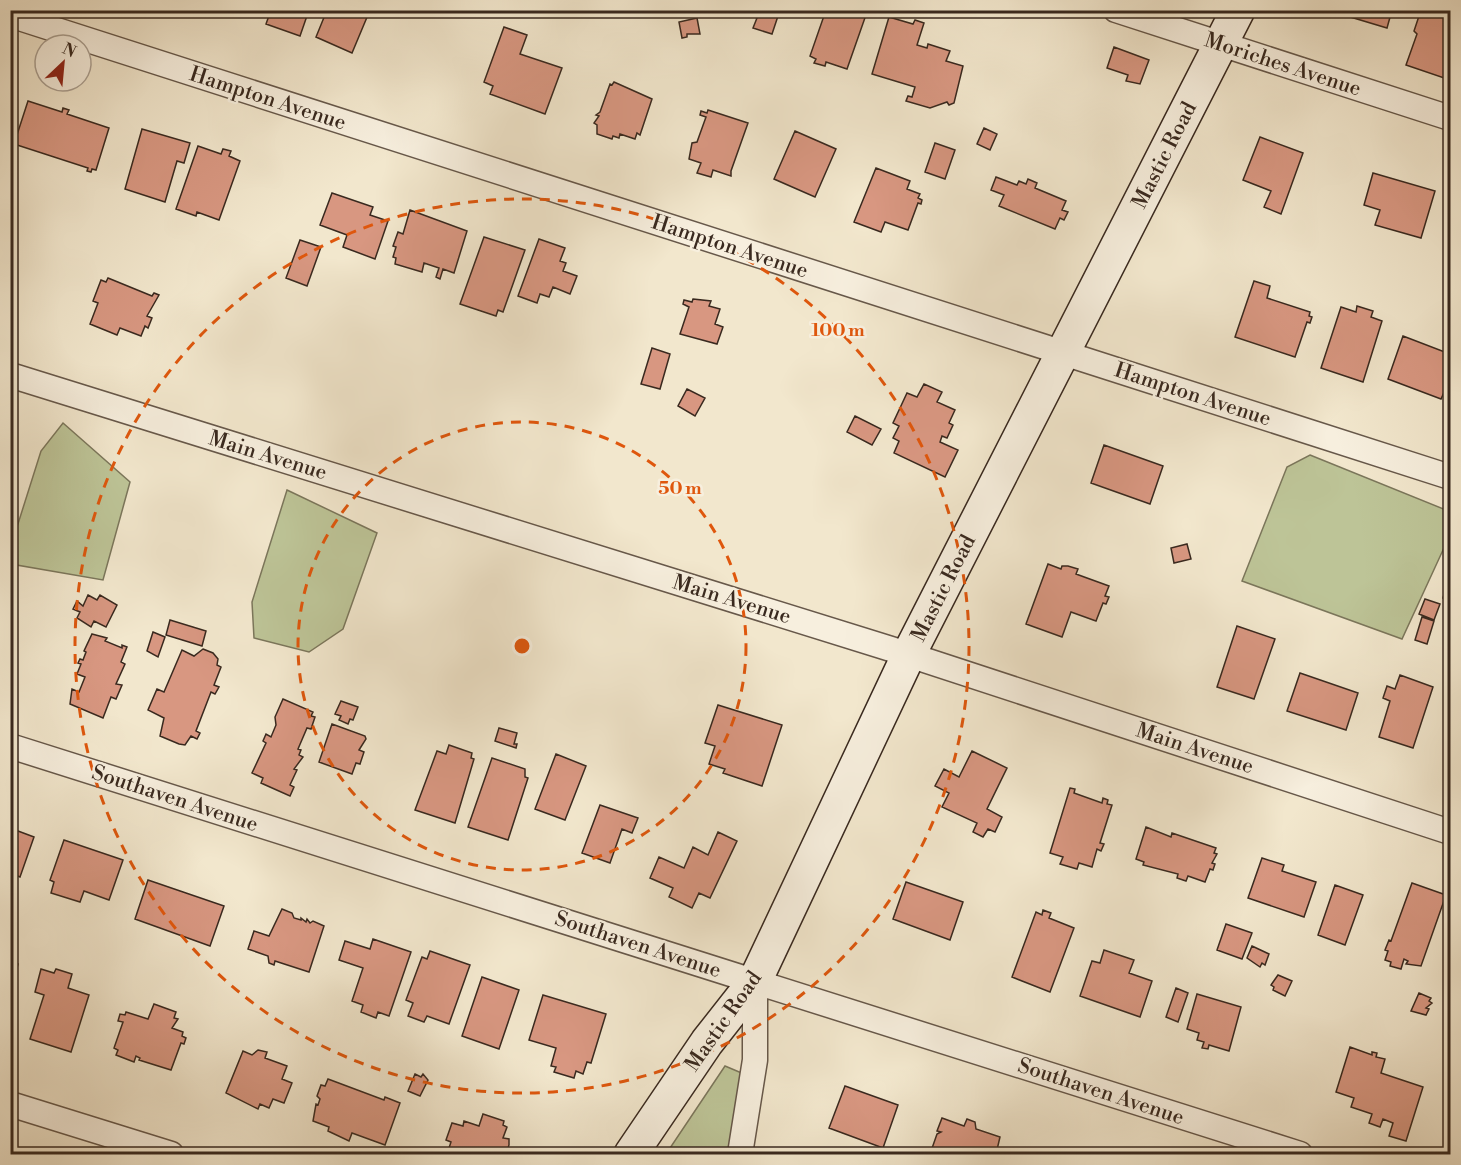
<svg xmlns="http://www.w3.org/2000/svg" width="1461" height="1165" font-family="'Libre Bodoni',serif">
<style>
.green{fill:#bdc497;stroke:#7b765b;stroke-width:1.5}
.building{fill:#d89781;stroke:#39291f;stroke-width:1.5}
.lines{fill:none;stroke-linecap:round;stroke-linejoin:round}
.street-casing{stroke:#67584a;stroke-width:27}
.secondary-casing{stroke:#39291f;stroke-width:36}
.street{stroke:#f7efde;stroke-width:24}
.secondary{stroke:#f7efde;stroke-width:33}
.ring{fill:none;stroke:#df570d;stroke-width:3;stroke-dasharray:10 8}
.labels{text-anchor:middle;stroke-width:5;stroke-linejoin:round;paint-order:stroke}
.street-label{font-size:21px;fill:#39291f;stroke:#f7efde}
.centre{fill:#df570d;stroke:#f7efde;stroke-width:3}
.ring-label{font-size:18px;text-anchor:middle;font-weight:bold;fill:#df570d;stroke:#f7efde;stroke-width:5;stroke-linejoin:round;paint-order:stroke}
</style>
<rect width="100%" height="100%" fill="#f2e7cd"/>
<filter id="stains"><feTurbulence type="fractalNoise" baseFrequency=".00333" numOctaves="4"/><feColorMatrix values="0 0 0 0 .2 0 0 0 0 .09 0 0 0 0 .02 0 0 0 .5 -.17"/></filter>
<radialGradient id="worn" r=".72"><stop offset=".6" stop-color="#630" stop-opacity="0"/><stop offset="1" stop-color="#630" stop-opacity=".3"/></radialGradient>
<path class="green" d="M63,423L130,482L103,580L11,564V546L41,451Z
M1310,455L1446,510L1449,537L1402,639L1242,581L1287,467Z
M287,490L377,533L343,629L309,652L254,638L252,602Z
M725,1066L744,1074L731,1154H666Z"/>
<path class="building" d="M271,10H309L300,36L266,24Z
M327,10H370L352,53L316,37Z
M736,10H780L772,34L753,28L757,18Z
M826,10L867,12L847,69L826,62L825,66L814,63L816,59L810,56Z
M1327,10H1392L1387,28Z
M1421,10H1450V80L1406,65L1417,34L1414,31Z
M889,17L913,24L915,20L924,23L917,45L927,48L928,44L950,51L946,61L963,66L954,103L949,105L947,102L930,108L906,101L908,96L912,97L915,87L872,74Z
M697,18L700,34H687V37L682,38L679,22Z
M504,27L527,35L520,54L562,68L545,114L490,94L493,86L484,82Z
M1114,47L1149,60L1140,84L1126,81L1128,75L1107,68Z
M614,82L652,99L640,135L637,133L635,139L620,134L619,138L613,136L612,139L597,134V125L594,123L599,116L596,115L600,112L610,84L612,85Z
M28,101L62,112L63,108L69,110L67,114L109,128L96,170L92,169L91,172L87,171L88,168L14,144Z
M708,110L748,123L731,171V176L713,170L711,177L697,173L701,163L689,159L692,143L697,142L706,117L700,115L701,111L707,113Z
M984,128L997,134L990,150L977,144Z
M142,129L190,143L184,163L177,161L165,202L125,189Z
M795,131L836,149L815,197L774,179Z
M1260,137L1303,153L1281,214L1264,207L1271,191L1243,180Z
M935,143L955,150L945,179L925,172Z
M198,146L221,154L223,149L231,151L229,156L240,161L219,220L197,212L196,216L176,209Z
M876,168L910,181L907,189L920,194L918,198L922,200L921,204L918,203L908,230L885,222L881,232L854,222Z
M1373,173L1435,191L1421,238L1375,225L1380,210L1364,205Z
M996,177L1017,185L1019,181L1026,184L1028,179L1037,183L1035,188L1066,201L1062,210L1068,212L1064,220L1060,218L1055,229L999,206L1004,195L991,190Z
M332,193L373,207L370,215L388,221L375,259L343,247L347,235L320,225Z
M410,210L467,231L454,273L443,269L440,279L436,277L439,268L424,263L422,272L395,264L396,258L393,257L396,247L393,246L398,232L403,234Z
M484,237L525,250L503,312L498,310L496,316L460,304Z
M539,239L565,248L560,261L566,263L563,271L577,276L570,294L553,287L549,297L540,294L537,303L518,296Z
M300,240L321,247L307,286L286,278Z
M108,278L152,296L154,293L159,295L147,316L152,318L148,328L145,326L141,336L120,328L117,335L90,324L98,303L93,301L101,280L106,282Z
M1254,281L1270,286L1267,298L1310,312L1309,316L1312,317L1310,323L1307,322L1295,357L1235,337Z
M693,299L711,301L709,306L720,309L715,324L723,327L717,344L680,334L689,307L683,304L684,300L692,302Z
M1357,306L1373,311L1371,317L1382,321L1363,382L1321,368L1341,307L1356,312Z
M1403,336L1450,354V379L1441,399L1388,379Z
M652,348L670,354L660,389L641,384Z
M924,384L942,392L937,402L955,410L949,423L953,425L947,438L942,436L940,442L958,450L945,477L894,453L899,441L893,438L899,426L893,423L907,393L917,397Z
M687,389L705,398L695,416L678,406Z
M855,416L881,429L872,445L847,432Z
M1104,445L1163,466L1150,504L1091,483Z
M1187,544L1191,559L1174,563L1171,548Z
M1048,564L1061,569L1062,566H1068L1078,569L1076,574L1109,586L1105,596L1109,597L1106,604L1103,603L1096,621L1071,612L1062,637L1026,624Z
M1450,578V601L1443,598L1448,579Z
M88,595L97,600L100,595L117,605L106,627L94,621L91,627L77,618L80,612L73,609L77,601L83,606Z
M1425,599L1440,604L1434,620L1419,614Z
M1422,617L1434,621L1427,644L1415,640Z
M170,620L206,631L202,646L166,635Z
M1237,626L1275,639L1254,699L1217,687Z
M153,632L165,637L158,657L147,651Z
M92,634L107,638L105,641L122,648V645L127,647L121,662L125,664L116,684L122,685L116,699L111,697L103,718L70,704L72,689L79,692L85,677L77,674L81,664L78,663L80,659L83,660L86,652L84,651Z
M203,649L213,653L218,659L217,665L221,667L214,685L219,687L215,694L211,692L196,731L200,733L197,739L191,736L185,745L179,744L160,736L164,718L148,710L157,689L164,692L182,650L194,656Z
M1300,673L1358,693L1346,730L1287,711Z
M1400,675L1433,687L1413,748L1379,737L1390,701L1383,698L1387,686L1395,689Z
M283,699L313,712L311,716L315,717L311,729L307,728L298,749L301,750L299,755L303,757L294,769L297,770L290,785L294,787L290,796L261,783L263,778L252,773L266,743L263,741L266,734L271,737L276,725L275,717Z
M341,701L358,707L353,720L350,719L348,724L339,720L341,716L335,714Z
M718,705L782,725L762,786L723,773L725,769L709,764L715,746L705,743Z
M332,724L365,736L366,739L359,750L364,752L360,764L356,763L352,774L319,762Z
M499,728L517,733L514,744H517L516,748L495,741Z
M449,745L472,753L471,758L474,759L455,823L415,810L437,751L446,754Z
M972,751L1007,768L987,809L1002,817L995,832L988,829L983,837L973,832L977,823L942,807L949,793L935,786L944,769L959,777Z
M556,754L586,766L565,820L535,809Z
M492,758L525,769V777L528,778L508,840L468,827Z
M1070,788L1075,789L1074,793L1102,803L1103,798L1108,800L1107,804L1112,805L1100,843L1104,844L1101,851L1097,849L1092,867L1079,863L1077,869L1060,864L1063,857L1050,853Z
M600,805L638,818L632,833L622,829L610,863L582,853Z
M1146,827L1171,837L1172,833L1216,848L1214,853L1217,854L1212,863L1215,864L1213,870L1210,869L1205,882L1188,876L1186,881L1177,878L1178,874L1143,865L1144,862L1136,859Z
M10,828L34,837L20,877L10,873Z
M718,832L737,841L710,898L699,893L692,908L669,897L673,888L650,878L659,857L684,868L693,847L708,855Z
M64,840L123,860L109,900L84,891L80,902L51,893L54,882L50,880Z
M1262,858L1284,865L1282,871L1316,882L1304,917L1248,898Z
M148,880L224,906L210,946L135,919Z
M906,882L963,902L950,940L893,919Z
M1412,883L1446,895L1421,966L1406,964L1408,961L1404,959L1401,969L1390,966L1391,962L1385,960L1388,951L1385,950L1389,940L1391,941Z
M1335,885L1363,895L1345,945L1318,935Z
M282,909L292,913L294,918L301,920V918L306,922L307,919L310,923L313,921L324,926L309,972L275,961L274,965L269,963L268,956L248,949L254,931L269,936Z
M1043,910L1051,913L1049,918L1074,928L1050,992L1012,977L1036,912L1042,915Z
M1226,924L1252,933L1242,959L1217,950Z
M373,939L411,952L389,1016L378,1012L376,1018L361,1012L363,1005L352,1001L363,968L339,960L345,941L370,949Z
M1252,946L1269,954L1265,965L1262,963L1260,967L1247,958Z
M1104,950L1134,960L1129,973L1152,981L1140,1017L1080,996L1092,961L1100,963Z
M430,951L470,965L449,1024L427,1016L424,1022L408,1016L413,1003L406,1000L422,957L427,959Z
M10,962L18,964L12,987L10,986Z
M41,969L54,973L56,969L72,974L68,988L89,995L71,1052L30,1039L44,995L35,992Z
M1278,975L1292,981L1285,996L1273,990L1274,987L1271,985Z
M482,977L519,990L499,1049L462,1036Z
M1176,988L1188,993L1178,1022L1166,1017Z
M1419,993L1431,998L1429,1001L1432,1003L1426,1008L1429,1009L1426,1015L1411,1011Z
M1197,994L1241,1007L1229,1051L1209,1045L1208,1049L1202,1048L1204,1042L1197,1040L1199,1033L1187,1029Z
M543,995L606,1014L591,1063L587,1062L583,1074L576,1071L574,1078L554,1072L556,1067L551,1066L556,1048L529,1040Z
M154,1004L176,1012L174,1018L178,1019L172,1028L183,1032L182,1036L186,1038L184,1044L181,1043L171,1070L139,1060L140,1058L136,1056L134,1062L116,1055L118,1050L114,1048L123,1022L118,1021L120,1014L125,1015L126,1012L148,1019Z
M1350,1047L1372,1055V1052L1377,1053L1376,1057L1385,1059L1381,1073L1423,1087L1406,1141L1389,1136L1393,1123L1383,1119L1380,1127L1369,1123L1372,1114L1351,1107L1354,1098L1336,1092Z
M258,1050L267,1052L265,1058L287,1066L282,1079L292,1083L284,1103L273,1099L269,1108L260,1104L258,1109L226,1093L243,1051L252,1055Z
M415,1074L421,1077L423,1074L428,1080L420,1096L408,1091Z
M328,1079L384,1100L385,1097L400,1103L385,1145L352,1133L349,1141L328,1131L329,1127L313,1121L316,1104L318,1105L320,1099L317,1096L321,1085L325,1086Z
M845,1086L898,1105L883,1148L829,1128Z
M483,1114L504,1121L503,1125L507,1127L503,1138L509,1139V1145L506,1154H447L451,1142L446,1140L452,1123L463,1126L464,1121L479,1126Z
M942,1118L964,1126L967,1119L975,1122L976,1129L1000,1137L996,1154H930L937,1134L941,1132L937,1131Z"/>
<g class="lines">
<g class="street-casing">
<path id="street" d="M1116,10L1450,118
M10,15L1450,477
M10,375L891,649L1450,832
M10,746L1300,1154
M10,1104L171,1154
M740,1154L755,1060V981"/>
</g>
<g class="secondary-casing">
<path id="secondary" d="M631,1154L707,1042L755,981L909,654L1238,10"/>
</g>
<use href="#street" class="street"/>
<use href="#secondary" class="secondary"/>
</g>
<g class="ring">
<circle cx="522" cy="646" r="224"/>
<circle cx="522" cy="646" r="447"/>
</g>
<g class="labels">
<g class="street-label">
<text transform="translate(1283 64) rotate(18)" y="7">Moriches Avenue</text>
<text transform="translate(268 98) rotate(18)" y="7">Hampton Avenue</text>
<text transform="translate(1164 155) rotate(-63)" y="7">Mastic Road</text>
<text transform="translate(730 246) rotate(18)" y="7">Hampton Avenue</text>
<text transform="translate(1193 394) rotate(18)" y="7">Hampton Avenue</text>
<text transform="translate(268 455) rotate(17)" y="7">Main Avenue</text>
<text transform="translate(943 588) rotate(-63)" y="7">Mastic Road</text>
<text transform="translate(732 599) rotate(17)" y="7">Main Avenue</text>
<text transform="translate(1195 748) rotate(18)" y="7">Main Avenue</text>
<text transform="translate(175 798) rotate(18)" y="7">Southaven Avenue</text>
<text transform="translate(638 944) rotate(18)" y="7">Southaven Avenue</text>
<text transform="translate(723 1021) rotate(-55)" y="7">Mastic Road</text>
<text transform="translate(1101 1091) rotate(18)" y="7">Southaven Avenue</text>
</g>
</g>
<circle cx="522" cy="646" r="9" class="centre"/>
<g class="ring-label">
<text x="838" y="336">100 m</text>
<text x="680" y="494">50 m</text>
</g>
<rect width="1461" height="1165" fill="none" stroke="#f2e7cd" stroke-width="36"/>
<rect x="12" y="12" width="1437" height="1141" fill="none" stroke="#39291f" stroke-width="3"/>
<rect x="18" y="18" width="1425" height="1129" fill="none" stroke="#39291f" stroke-width="1.5"/>
<g transform="translate(63 63) rotate(26)"><circle r="28" fill="#f7efde" stroke="#aba092" stroke-width="1.5"/>
<path d="M0-4.5L10 22L0 15L-10 22Z" fill="#8f2418"/>
<text y="-9" font-size="16" font-weight="bold" text-anchor="middle" fill="#39291f">N</text>
</g>
<rect width="100%" height="100%" filter="url(#stains)"/>
<rect width="100%" height="100%" fill="url(#worn)"/>
</svg>
